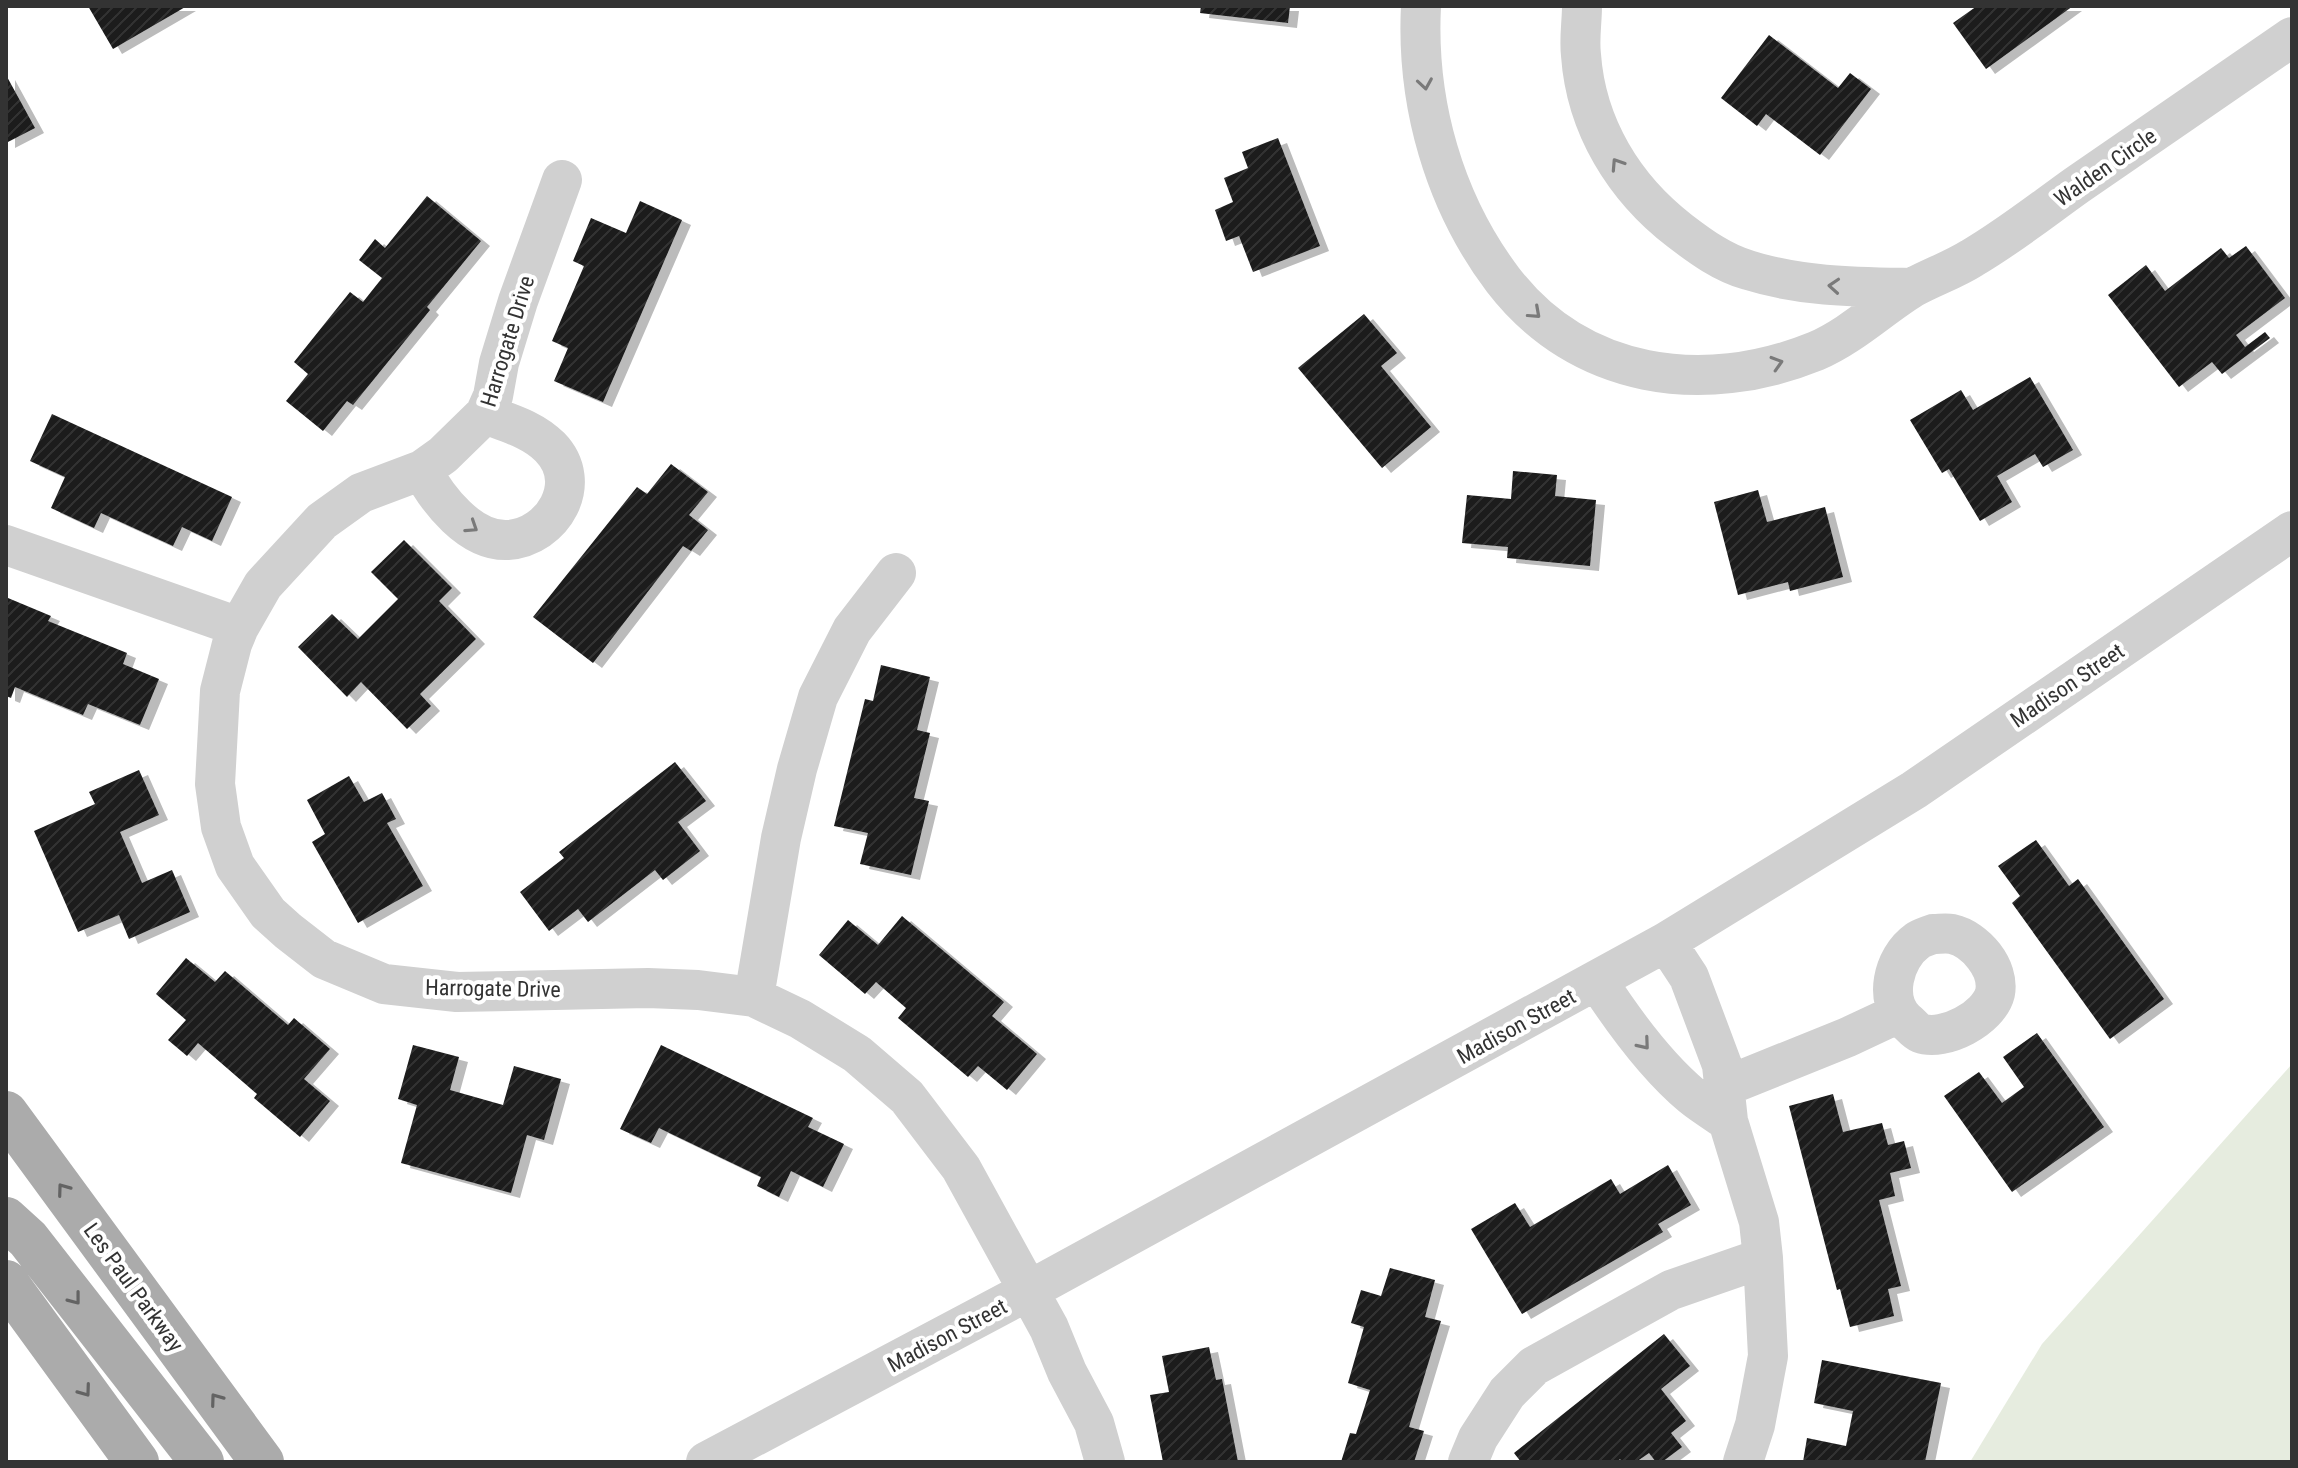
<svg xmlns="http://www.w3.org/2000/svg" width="2298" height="1468" font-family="'Roboto Condensed',sans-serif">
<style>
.green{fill:#e6ecdf}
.building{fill:url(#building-hatch);filter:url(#shadow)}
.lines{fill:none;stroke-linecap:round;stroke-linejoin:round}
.minor{stroke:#d0d0d0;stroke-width:40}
.major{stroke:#ababab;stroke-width:44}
.oneway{stroke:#7a7a7a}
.oneway2{stroke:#636363}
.labels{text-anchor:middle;stroke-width:8;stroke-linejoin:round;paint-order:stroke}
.street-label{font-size:22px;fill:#333;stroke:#fff}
</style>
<defs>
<pattern id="building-hatch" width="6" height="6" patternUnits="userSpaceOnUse" patternTransform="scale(2)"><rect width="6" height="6" fill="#1a1a1a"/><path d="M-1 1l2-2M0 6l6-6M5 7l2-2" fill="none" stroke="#333"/></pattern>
<filter id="shadow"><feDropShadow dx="9" dy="5" stdDeviation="0" flood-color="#0004"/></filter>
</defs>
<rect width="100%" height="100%" fill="#fff"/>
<path class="green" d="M2292,1064V1462H1970L2042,1344Z"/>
<path class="building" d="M88,6H187L113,49Z
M1201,6H1290L1288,23L1200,13Z
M1977,6H2073L1986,69L1953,23Z
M1769,35L1838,88L1850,73L1871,89L1820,155L1766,114L1757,126L1721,98Z
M6,75L35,128L6,143Z
M1278,138L1320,246L1253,272L1239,236L1226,241L1215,210L1233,202L1224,178L1248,168L1242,152Z
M427,196L481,241L427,307L430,310L353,405L347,401L323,431L286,401L308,374L294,362L350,292L363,302L382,278L359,260L375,239L385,248Z
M640,201L682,220L603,402L554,381L568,348L552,341L584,266L573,261L591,218L626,233Z
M2246,246L2285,298L2236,335L2245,347L2265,332L2270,338L2222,374L2212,362L2179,387L2108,295L2146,265L2165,291L2221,248L2229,258Z
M1364,314L1397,353L1381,366L1431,427L1382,468L1298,368Z
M2030,377L2073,450L2043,467L2035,454L1997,476L2012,502L1980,521L1949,469L1942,473L1910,420L1961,390L1973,410Z
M52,414L232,497L212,541L182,527L173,546L101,513L94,528L51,508L65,477L30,461Z
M671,464L708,492L689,515L708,530L691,551L683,546L593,663L533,617L637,487L647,494Z
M1513,471L1557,475L1555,496L1596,500L1590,566L1507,558L1508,547L1462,543L1467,495L1511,499Z
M1758,490L1767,522L1825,507L1843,577L1790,591L1788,582L1738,595L1714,502Z
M404,540L452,588L439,601L476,639L420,694L431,706L407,729L361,682L347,697L298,647L332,614L358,639L398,599L371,572Z
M8,598L51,616L48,621L127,653L123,664L159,679L140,725L88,704L83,715L15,687L11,698L6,696V604Z
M881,665L930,677L917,730L930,733L914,798L929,801L911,875L860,864L868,833L834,826L865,699L873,701Z
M675,762L706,801L678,822L700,851L663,880L655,870L588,922L578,909L549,931L520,892L564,858L559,852Z
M139,770L159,815L120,832L142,883L172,870L190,912L129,939L119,915L78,932L34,831L95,804L89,792Z
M349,776L364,802L382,793L396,819L387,823L423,886L358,923L312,842L325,834L307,800Z
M2036,840L2069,886L2078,879L2164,999L2110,1039L2012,903L2020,896L1998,866Z
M902,916L1004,1002L992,1016L1037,1054L1007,1090L978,1066L968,1077L898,1018L906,1008L876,982L865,994L819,955L848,920L878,945Z
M186,958L215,982L225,971L288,1025L294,1018L330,1049L304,1079L330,1101L300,1137L254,1098L257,1094L198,1043L187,1056L168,1040L186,1020L156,994Z
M2037,1033L2104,1127L2012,1192L1944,1096L1979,1072L2002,1103L2024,1087L2003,1057Z
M413,1045L459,1057L450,1090L503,1105L514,1066L561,1079L544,1140L527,1135L511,1193L401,1163L417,1105L398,1099Z
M661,1045L813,1118L808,1127L844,1144L823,1187L791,1171L779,1197L757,1186L761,1177L659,1128L651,1143L620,1129Z
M1833,1094L1843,1132L1882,1123L1888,1145L1904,1141L1911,1168L1890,1173L1895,1196L1879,1200L1901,1286L1888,1289L1894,1316L1850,1327L1840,1289L1837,1290L1789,1106Z
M1668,1165L1691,1205L1658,1224L1663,1232L1522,1314L1471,1229L1515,1203L1530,1227L1611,1179L1620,1194Z
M1390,1268L1435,1280L1425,1317L1441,1321L1409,1427L1424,1431L1414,1462H1341L1350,1433L1356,1434L1370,1390L1348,1383L1364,1327L1351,1323L1361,1290L1381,1296Z
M1664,1334L1690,1366L1661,1389L1686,1421L1671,1433L1682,1447L1662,1462H1656L1649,1453L1636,1462H1622L1620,1459L1617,1462H1521L1514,1453Z
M1209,1347L1216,1380L1222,1379L1238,1462H1163L1150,1395L1169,1392L1162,1356Z
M1822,1360L1941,1383L1925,1462H1803L1807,1438L1846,1446L1853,1411L1814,1403Z"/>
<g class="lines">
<path class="minor" d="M1421,6C1416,103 1444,202 1503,280C1579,379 1703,397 1816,351C1851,336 1880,308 1912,288C1932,277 1953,270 1972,258C2008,237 2042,210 2077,185C2149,136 2220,86 2292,37
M1582,6C1582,22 1579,39 1581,55C1586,126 1624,188 1680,231C1701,247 1723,263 1748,270C1802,287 1857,287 1912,288
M562,180L518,301L499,363L493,396L485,414L443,455L422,470L361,493L322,521L263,585L239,627L232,644L220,691L215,784L221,827L235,866L268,913L288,931L324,959L384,984L457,992L648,988L698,990L754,997L800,1019L857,1054L907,1097L961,1168L1049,1328L1067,1372L1094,1423L1105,1462
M422,470C437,499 470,542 508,540C553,537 585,483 550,447C532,429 508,423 485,414
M6,545L239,627
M1933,934C1939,934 1946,933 1952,934C1975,939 2000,968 1995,993C1989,1018 1944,1042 1920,1033C1915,1031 1910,1024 1906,1021C1883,1001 1893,958 1917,941C1921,938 1928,936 1933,934Z
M1666,942L1689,977L1722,1065L1728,1121L1759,1222L1763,1258L1768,1356L1755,1425L1743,1462
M1598,982C1624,1022 1655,1065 1692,1096C1703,1105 1716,1113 1728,1121
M754,997L781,838L797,769L818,697L852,630L896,573
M1724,1087L1848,1037L1897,1014
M706,1462L1028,1291L1666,942L1914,790L2292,531
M1468,1462L1478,1438L1507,1393L1534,1366L1671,1290L1763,1258"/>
<path class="major" d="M6,1113L262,1462
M6,1219L28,1239L202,1462
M6,1282L137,1462"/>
</g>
<defs><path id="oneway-chevron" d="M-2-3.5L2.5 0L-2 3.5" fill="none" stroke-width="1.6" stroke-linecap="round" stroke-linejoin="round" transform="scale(2)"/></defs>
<g class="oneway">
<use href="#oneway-chevron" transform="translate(1425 84) rotate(81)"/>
<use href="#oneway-chevron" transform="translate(1617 164) rotate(-123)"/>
<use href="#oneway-chevron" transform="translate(1834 286) rotate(-176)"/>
<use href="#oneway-chevron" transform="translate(1535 313) rotate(42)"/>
<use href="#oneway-chevron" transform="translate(1777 363) rotate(-17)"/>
<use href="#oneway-chevron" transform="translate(472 527) rotate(33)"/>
<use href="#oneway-chevron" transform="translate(1644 1044) rotate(50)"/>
</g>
<g class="oneway2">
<use href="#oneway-chevron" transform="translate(63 1189) rotate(-126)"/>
<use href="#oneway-chevron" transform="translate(75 1299) rotate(52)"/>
<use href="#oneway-chevron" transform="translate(85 1391) rotate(54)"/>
<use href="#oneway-chevron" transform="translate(216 1399) rotate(-126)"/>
</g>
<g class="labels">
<g class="street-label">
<text transform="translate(2105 167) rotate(-35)" y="8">Walden Circle</text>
<text transform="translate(507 341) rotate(-73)" y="8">Harrogate Drive</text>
<text transform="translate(2067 685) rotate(-34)" y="8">Madison Street</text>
<text transform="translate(493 988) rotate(1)" y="8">Harrogate Drive</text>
<text transform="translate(1516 1026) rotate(-29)" y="8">Madison Street</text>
<text transform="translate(134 1287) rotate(54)" y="8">Les Paul Parkway</text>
<text transform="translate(947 1335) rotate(-28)" y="8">Madison Street</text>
</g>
</g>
<rect width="2298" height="1468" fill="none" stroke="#333333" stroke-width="16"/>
</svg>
